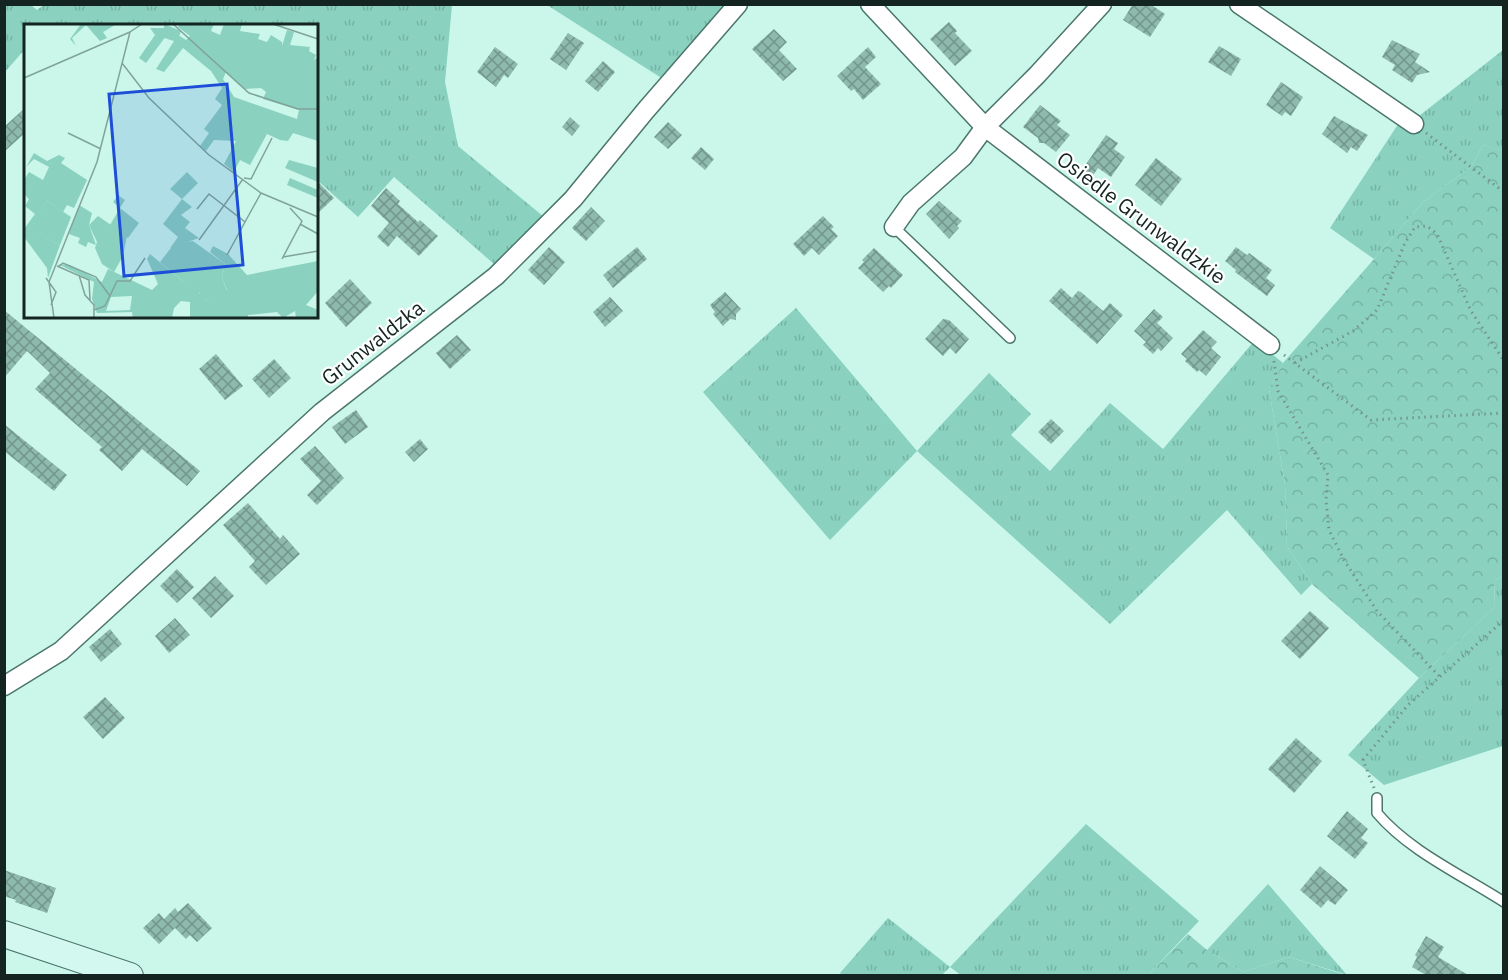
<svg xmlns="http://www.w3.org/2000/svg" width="1508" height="980" font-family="'IBM Plex Sans',sans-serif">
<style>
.grass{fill:url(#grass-tufts)}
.forest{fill:url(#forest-crowns)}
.building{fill:url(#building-cross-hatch)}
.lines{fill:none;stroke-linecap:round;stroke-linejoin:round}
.lane-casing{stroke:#4c766b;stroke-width:12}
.street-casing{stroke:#4c766b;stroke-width:21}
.secondary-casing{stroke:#4c766b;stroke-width:28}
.path{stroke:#75958c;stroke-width:3;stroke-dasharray:1.5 4.5;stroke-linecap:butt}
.lane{stroke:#fff;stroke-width:9}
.street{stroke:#fff;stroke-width:18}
.secondary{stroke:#d3f8f0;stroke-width:26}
.labels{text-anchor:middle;stroke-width:4.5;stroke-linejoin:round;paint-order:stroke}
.street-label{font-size:21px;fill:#142521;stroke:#fff}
.inset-road{fill:none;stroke:#81a39a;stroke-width:1.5}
.view{fill:#1d4ed8;fill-opacity:0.15;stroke:#1d4ed8;stroke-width:3}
.inset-edge{fill:none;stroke:#142521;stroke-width:3}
</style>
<defs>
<pattern id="grass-tufts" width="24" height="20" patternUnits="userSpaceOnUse" patternTransform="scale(1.5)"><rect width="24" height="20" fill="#8ad1bf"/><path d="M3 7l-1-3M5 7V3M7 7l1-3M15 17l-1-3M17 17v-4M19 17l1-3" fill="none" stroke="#76b3a4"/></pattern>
<pattern id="forest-crowns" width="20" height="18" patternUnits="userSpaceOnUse" patternTransform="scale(1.5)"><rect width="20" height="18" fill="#8ad1bf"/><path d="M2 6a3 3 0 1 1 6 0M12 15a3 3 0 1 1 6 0" fill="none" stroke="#76b3a4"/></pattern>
<pattern id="building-cross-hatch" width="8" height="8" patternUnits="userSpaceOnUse" patternTransform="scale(1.5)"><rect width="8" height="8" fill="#8eb9ad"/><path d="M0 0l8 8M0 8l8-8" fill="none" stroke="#73968c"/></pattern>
</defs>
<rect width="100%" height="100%" fill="#caf7ea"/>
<path class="grass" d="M45,4L452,5L445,82L458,146L544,217L494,264L394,177L358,217L317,180L316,26H26L25,49L5,72V5H31L37,10Z
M547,5H730L663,79Z
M1503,50V151L1483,145L1471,167L1424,201L1374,259L1330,228L1408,109L1419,116Z
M796,308L917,451L989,373L1031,414L1011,435L1050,471L1110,403L1163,449L1255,340L1283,363L1269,389L1285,485L1287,546L1312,584L1301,595L1227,510L1110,624L917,451L830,540L703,392Z
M1503,576V746L1384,785L1348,755L1419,678L1495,607L1494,581Z
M1086,824L1199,921L1148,975L962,976L950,967L942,975L843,976L840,973L888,918L950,967Z
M1268,884L1347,975L1289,957L1243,972L1207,950Z"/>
<path class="forest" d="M1483,145L1504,151L1503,576L1494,581L1495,607L1419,678L1312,584L1287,546L1285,485L1269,389L1283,363L1374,259L1424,201L1471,167Z
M1188,934L1207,950L1243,972L1289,957L1345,975H1148Z"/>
<path class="building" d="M1133,4H1150L1165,14L1150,37L1123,20Z
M949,22L957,31L955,33L972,51L955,66L930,39Z
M774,29L787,42L779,50L797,69L783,81L752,49Z
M568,33L584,43L566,70L550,59Z
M1392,40L1420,54L1415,62L1430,72L1417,75L1412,83L1392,70L1395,65L1382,57Z
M1219,46L1241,59L1231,76L1208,62Z
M495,47L518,64L508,78L504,75L496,87L477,72Z
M868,47L876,57L865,67L881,84L863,100L854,89L851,91L837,76Z
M603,61L615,72L598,92L585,81Z
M1281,82L1303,97L1291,116L1285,112L1282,116L1266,105Z
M1040,105L1061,121L1057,125L1070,135L1056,152L1044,143H1039L1038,138L1023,127Z
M26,107V132L4,152V127Z
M1334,116L1368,135L1357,151L1351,147L1347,153L1322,134Z
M570,117L580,126L572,136L562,127Z
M668,122L682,135L668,149L654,137Z
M1106,135L1118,143L1114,149L1125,157L1111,177L1098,168L1092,177L1082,170Z
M701,147L714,159L705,170L691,158Z
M1156,158L1182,179L1161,206L1135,185Z
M316,180L334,198L316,215Z
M386,188L400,201L398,204L418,222L420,220L438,236L419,256L397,236L388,247L377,237L389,223L371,206Z
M939,201L962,221L957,226L959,228L949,239L926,214Z
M591,207L605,221L586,241L572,228Z
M823,216L834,227L831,229L838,236L819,255L812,248L804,256L793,244Z
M549,247L565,262L544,285L528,270Z
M637,247L647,259L613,288L603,275Z
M1236,247L1247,255L1249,253L1272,270L1266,278L1275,285L1267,296L1235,272L1236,270L1225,261Z
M874,248L903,275L891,288L889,286L883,292L858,268L864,262L862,260Z
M350,279L372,303L346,327L325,303Z
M1061,288L1072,298L1078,291L1081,292L1103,311L1110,303L1123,315L1097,344L1049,301Z
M725,292L741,309L736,314V320L730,319L723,326L713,314L715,312L710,305Z
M610,297L623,311L605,327L593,312Z
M1154,309L1163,317L1157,323L1173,338L1161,351L1158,348L1153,354L1143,345L1146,342L1134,331Z
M4,310L200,471L187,486L142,449L122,471L99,450L102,447L35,389L50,373L27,351L4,378Z
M943,319L949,320L969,339L956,354L950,348L943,356L925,339Z
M1203,330L1217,342L1211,348L1221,357L1206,376L1199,370L1197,372L1185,361L1187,359L1181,354Z
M457,335L471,350L450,369L436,353Z
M216,354L243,386L225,400L199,369Z
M274,359L291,378L269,398L252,379Z
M356,410L368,427L345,444L332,427Z
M1051,419L1064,431L1051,444L1038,432Z
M4,424L67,475L54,491L4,451Z
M420,439L428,449L414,462L405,452Z
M315,446L344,478L317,505L307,495L321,481L300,459Z
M248,503L280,539L283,535L300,554L266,585L249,567L255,561L223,525Z
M177,569L194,587L177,603L160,586Z
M215,576L234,596L211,618L192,598Z
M1310,611L1329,628L1300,659L1281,641Z
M175,618L190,635L169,653L155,636Z
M110,629L122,644L101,662L89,647Z
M105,697L125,718L103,739L83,717Z
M1296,738L1322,761L1294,793L1268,769Z
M1347,811L1368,829L1361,838L1368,843L1355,859L1327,836Z
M1320,866L1348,890L1335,905L1328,900L1321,908L1300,890Z
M4,870L56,888L47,913L15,902L16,900L4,896Z
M188,903L212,928L197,942L190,935L186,939L175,928L159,944L143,928L159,913L164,919L175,908L178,912Z
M1426,936L1444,947L1438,957L1468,975H1426L1412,967L1417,957L1415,955Z"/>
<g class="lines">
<g class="lane-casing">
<path id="lane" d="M894,227L1010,338
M1377,798V813C1409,851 1462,875 1504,902"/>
</g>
<g class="street-casing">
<path id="street" d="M870,4L985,127L1270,345
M1239,4L1414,124
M894,227L911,203L963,157L985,127L1037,75L1102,4
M4,686L61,651L322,412L496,276L573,199L646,110L738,4"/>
</g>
<g class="secondary-casing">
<path id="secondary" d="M4,934L130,976"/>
</g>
<path class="path" d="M1426,133L1504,192
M1284,355L1371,420L1504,413
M1274,361L1278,391L1328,475L1326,500L1329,530L1344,560L1377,611L1440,677
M1295,363L1353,331L1377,310L1405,243L1415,227L1427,226L1437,234L1471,311L1504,361
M1374,788L1363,760L1408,705L1504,620"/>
<use href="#lane" class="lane"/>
<use href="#street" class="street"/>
<use href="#secondary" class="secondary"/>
</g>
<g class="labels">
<g class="street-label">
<text transform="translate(1141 218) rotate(37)" y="7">Osiedle Grunwaldzkie</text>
<text transform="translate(373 343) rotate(-38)" y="7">Grunwaldzka</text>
</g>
</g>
<g transform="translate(24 24)">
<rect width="294" height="294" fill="#caf7ea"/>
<path d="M57,0H93L79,8L83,14L76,17L62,1L48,14L52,22L46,15ZM156,0H190L187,7L196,11L200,0H218L216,7L236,10L234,15L243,18L247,11L258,18V22L263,6L270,8L266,21L286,23L285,27L292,31L290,36L294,33V117L269,109L264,117L256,116L243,110L226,141L216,136L210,148L200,140L212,117L190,116L182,127L176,122L185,109L180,105L198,81L191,75L198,64L187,47L159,24L140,48L132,45L154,11L162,16L166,12L154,3ZM202,48L221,65L237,64L242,68L239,75L275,86L273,95L210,73L199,55ZM131,11L142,12L122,39L115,34ZM10,129L23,137L35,131L41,134L37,139L63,156L50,184L43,181L39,188L23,177L4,204L36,221L24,254L23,244L0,213V205L11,190L1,182L5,175L0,170V156L5,148L19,156L25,143L10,135L2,143ZM265,136L294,144V158L261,144ZM163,148L174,159L158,175L168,183L157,191L166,198L161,204L175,214L146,224L154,213L139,200L158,175L146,165ZM94,171L101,176L96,184L115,199L104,214L86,201L96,184L89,178ZM55,181L68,189L65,201L72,221L64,218L62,223L54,219L56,214L45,210ZM189,222L204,230L223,251L294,237V267L282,281L294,286V294H272L271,287L259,294L253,288L224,291V294H166V278L157,277L150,284L148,294H109L108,288L73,289L68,275L70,258L34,240L46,241L78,258L84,245L128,266L134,260L123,235L126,230L161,259H168L181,277L203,266L198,254L201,240L186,228ZM87,273L108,272L106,286L82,287Z" fill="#8ad1bf" fill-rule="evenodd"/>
<path d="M140,0L157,7L153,18L131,11L126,4H140ZM266,154L294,166V174L263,161ZM74,192L103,212L99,232L90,248L78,240L71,224L73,218L65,201ZM169,217L201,240L198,254L203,267L181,277L175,276L176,269L168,266V259H161L136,238L150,220Z" fill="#8ad1bf"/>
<path d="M23,177L47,193L36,221L3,204Z" fill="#8ad1bf"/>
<path class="inset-road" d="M149,0L225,69L274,85H294M249,0L294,15M98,39L125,74L185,131L237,169L294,193M0,54L106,8M44,109L77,125M220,154L227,155L248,114M173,185L185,170L221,198L203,231M221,198L237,169M276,200L294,210M175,216L219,155M259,233L294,227M258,235L278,197L266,184M33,242L65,256L66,276M34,243L39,239L72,253L86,272M55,251L61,271L70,281V294M22,254L32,268L27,281M70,286L81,282L93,257H106L121,234M30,294L25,258L73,138L106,8L118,0"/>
<path class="view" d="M203,60L219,241L100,252L85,70Z"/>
<rect width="294" height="294" class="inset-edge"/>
</g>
<rect width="1508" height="980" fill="none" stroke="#142521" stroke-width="12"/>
</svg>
